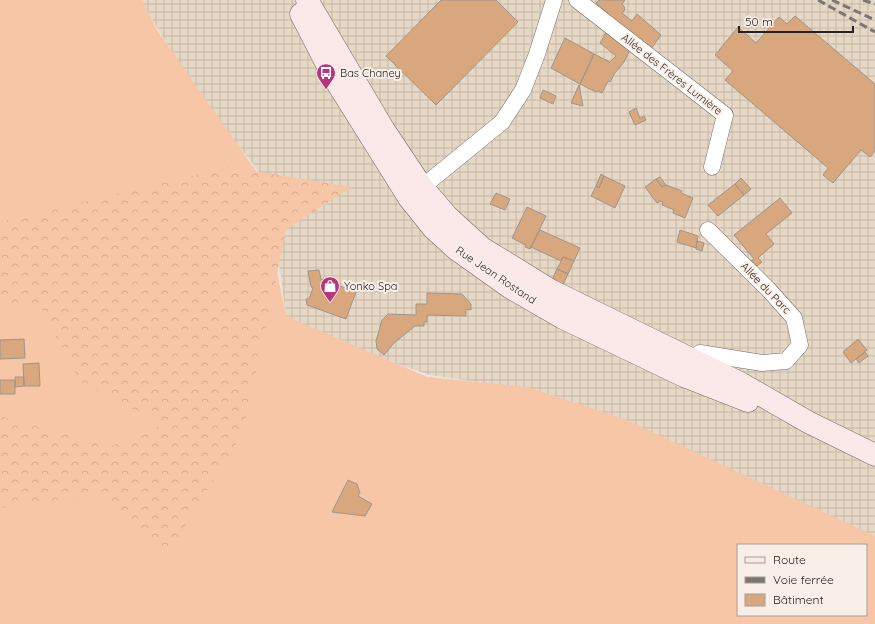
<svg xmlns="http://www.w3.org/2000/svg" width="875" height="624" font-family="Quicksand,sans-serif">
<style>
.industrial{fill:url(#industrial-grid)}
.grass{fill:#f7c6a6;fill-rule:evenodd}
.forest{fill:url(#forest-crowns)}
.building{fill:#d8a77d;stroke:#9e958e}
.lines{fill:none;stroke-linecap:round;stroke-linejoin:round}
.minor-casing{stroke:#736a64;stroke-width:17}
.secondary-casing{stroke:#736a64;stroke-width:23}
.minor{stroke:#fff;stroke-width:16}
.secondary{stroke:#fbe8e8;stroke-width:22}
.rail{stroke:#7c7571;stroke-width:3;stroke-dasharray:8 4;stroke-linecap:butt}
.labels{text-anchor:middle;stroke-width:4;stroke-linejoin:round;paint-order:stroke}
.poi-label{font-size:11px;fill:#272321;stroke:#faefe8;text-anchor:start}
.street-label{font-size:11px;fill:#272321;stroke:#faefe8}
</style>
<defs>
<pattern id="industrial-grid" width="8" height="8" patternUnits="userSpaceOnUse"><rect width="8" height="8" fill="#e6d8c5"/><path d="M0 4h8M4 0v8" fill="none" stroke="#c5b9a9"/></pattern>
<pattern id="forest-crowns" width="20" height="18" patternUnits="userSpaceOnUse"><rect width="20" height="18" fill="#f7c6a6"/><path d="M2 6a3 3 0 1 1 6 0M12 15a3 3 0 1 1 6 0" fill="none" stroke="#d4aa8f"/></pattern>
</defs>
<rect width="100%" height="100%" fill="#ece2db"/>
<path class="industrial" d="M140,0H875V539L530,390L430,375L365,353L286,318L281,276L259,172L196,91Z"/>
<path class="grass" d="M0,0H142L157,30L256,171L286,316L427,377L527,387L624,419L875,536V624H0ZM738,545H866V615H738Z"/>
<path class="forest" d="M230,167L352,187L286,229L268,319L243,433L168,553L97,495L0,508V416L109,447L163,424L80,382L41,308H0V222Z"/>
<path class="building" d="M441,0H496L518,22L436,105L386,56Z
M599,0H625L622,4L624,6L625,10L622,13L632,21L637,14L661,35L649,52L608,20L611,16L596,3Z
M795,16L875,84V151L870,157L861,150L833,183L823,175L828,168L725,80L733,71L715,55L738,27L756,43L779,17L787,24Z
M609,27L632,46L624,62L615,73L610,82L608,81L602,93L597,91L596,92L580,84L594,54L610,62L616,56L600,43Z
M565,38L594,54L580,84L551,68Z
M579,85L583,106L571,103Z
M543,90L556,96L553,104L540,98Z
M636,108L640,118L644,116L646,120L635,125L629,112Z
M601,174L604,176L599,188L596,186Z
M604,176L625,186L615,208L591,196L596,186L599,188Z
M660,177L666,185L662,187L656,179Z
M741,178L751,189L744,195L735,184Z
M656,179L662,187L666,185L682,191L681,193L693,198L685,218L673,213L674,210L662,205L663,202L659,201L658,203L656,202L645,187Z
M735,184L744,195L718,216L708,205Z
M496,193L510,199L505,210L490,204Z
M780,198L792,213L766,234L774,244L758,258L762,262L757,266L751,261L754,259L734,235Z
M527,207L546,216L530,249L525,247L526,245L512,238Z
M540,230L580,248L574,261L563,257L561,261L531,247Z
M680,230L698,236L696,248L677,242Z
M697,241L704,243L702,251L696,249Z
M563,257L574,261L568,274L557,269Z
M557,269L568,274L562,287L551,282Z
M319,270L321,279L356,292L346,319L307,305L306,299H309L313,288L311,287L308,271Z
M427,293L462,294L471,304V310L466,309V316L427,315V322H424V326H415L394,343L384,355L377,349L376,341L382,320L388,314L416,315V304H427Z
M24,339L25,358L0,359V340Z
M858,339L867,350L851,363L843,352Z
M865,352L868,356L859,363L856,359Z
M39,363L40,386H24L23,364Z
M15,377H24V386L15,387Z
M0,380H15V394H0Z
M348,480L357,484L360,493L358,496L372,504L365,516L332,512Z"/>
<g class="lines">
<g class="minor-casing">
<path id="minor" d="M577,0L725,115L712,167
M415,193L502,122L523,90L537,54L554,0
M689,364L691,359L700,353L762,363L786,361L800,345L794,318L768,289L708,230"/>
</g>
<g class="secondary-casing">
<path id="secondary" d="M307,0L384,130L422,187L447,216L482,248L552,291L742,384L808,422L875,455
M301,14L334,78L409,198L433,228L456,249L511,288L563,318L684,376L748,401"/>
</g>
<use href="#minor" class="minor"/>
<use href="#secondary" class="secondary"/>
<path class="rail" d="M818,0L875,32
M832,0L875,20
M863,0L875,4"/>
</g>
<defs>
<g id="bus-pin" transform="scale(1)"><path d="M0 17L-7.5 6A9.5 9.5 0 1 1 7.5 6Z" fill="#b7357f" stroke="#faefe8"/><path d="M-5-6H5V4H4V6H2V4H-2V6H-4V4H-5ZM-3.5-4V0h7V-4ZM-3.5 1.2v1.5H-2V1.2ZM2 1.2v1.5H3.5V1.2Z" fill="#fff"/></g>
<g id="shop-pin" transform="scale(1)"><path d="M0 17L-7.5 6A9.5 9.5 0 1 1 7.5 6Z" fill="#b7357f" stroke="#faefe8"/><path d="M-5-2.5h2.3a2.7 3.5 0 0 1 5.4 0H5L5.5 6h-11ZM-1.5-2.5h3a1.5 2.3 0 0 0-3 0Z" fill="#fff"/></g>
</defs>
<g fill-rule="evenodd">
<use href="#bus-pin" x="326" y="73"/>
<use href="#shop-pin" x="330" y="286"/>
</g>
<g class="labels">
<g class="poi-label">
<text x="340" y="77">Bas Chaney</text>
<text x="344" y="290">Yonko Spa</text>
</g>
<g class="street-label">
<text transform="translate(672 74) rotate(38)" y="4">Allée des Frères Lumière</text>
<text transform="translate(496 275) rotate(34)" y="4">Rue Jean Rostand</text>
<text transform="translate(766 288) rotate(46)" y="4">Allée du Parc</text>
</g>
</g>
<rect x="737" y="544" width="130" height="72" fill="#faefe8" stroke="#a69d98"/>
<rect x="745" y="557" width="20" height="6" fill="#fbe8e8" stroke="#a69d98"/>
<text x="773" y="564" font-size="12" fill="#272321">Route</text>
<rect x="745" y="577" width="20" height="6" fill="#7c7571" stroke="#a69d98"/>
<text x="773" y="584" font-size="12" fill="#272321">Voie ferrée</text>
<rect x="745" y="594" width="20" height="12" fill="#d8a77d" stroke="#a69d98"/>
<text x="773" y="604" font-size="12" fill="#272321">Bâtiment</text>
<path d="M739 26v6h114v-6" fill="none" stroke="#272321" stroke-width="2"/>
<text x="745" y="26" font-size="12" fill="#272321" stroke="#faefe8" stroke-width="3" paint-order="stroke">50 m</text>
</svg>
